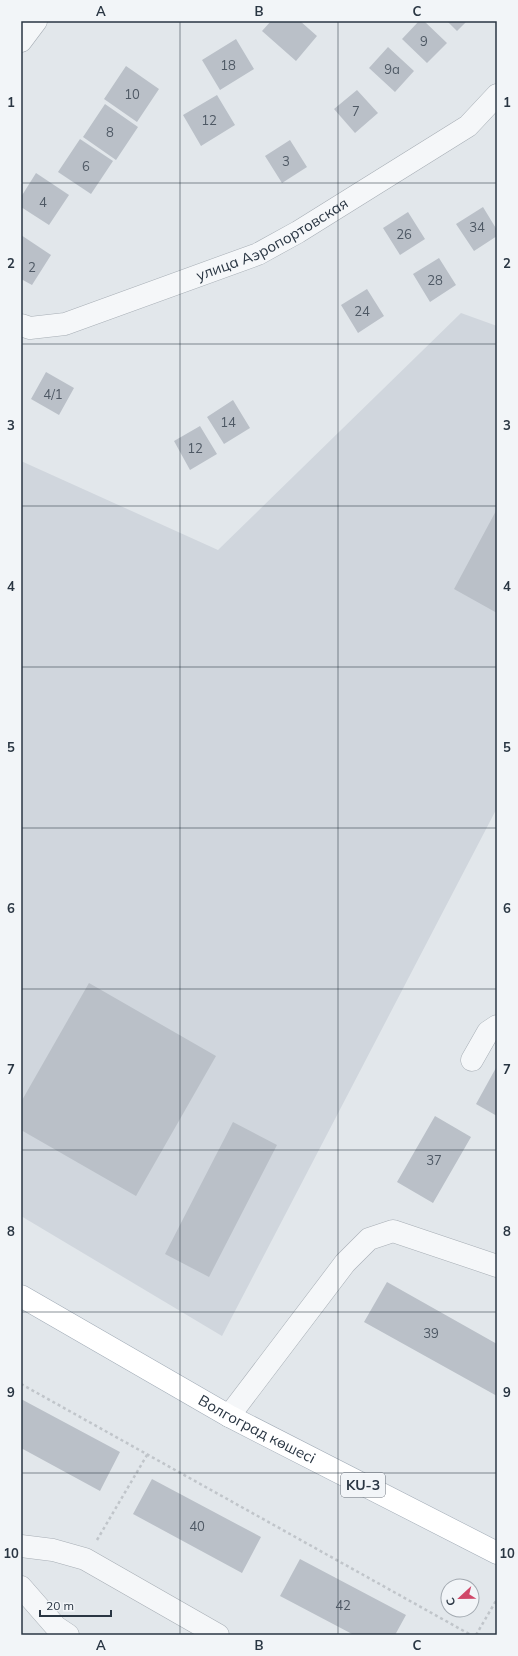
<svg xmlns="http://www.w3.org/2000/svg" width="518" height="1656" font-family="Mulish,sans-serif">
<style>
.built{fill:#d0d6dd}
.building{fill:#bac0c8}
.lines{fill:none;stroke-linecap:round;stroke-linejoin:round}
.minor-casing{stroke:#a7aeb5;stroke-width:23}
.major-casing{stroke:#a2acb7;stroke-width:23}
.path{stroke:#c0c5ca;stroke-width:2.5;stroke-dasharray:3 3;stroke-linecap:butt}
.minor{stroke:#f5f7f9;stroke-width:22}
.major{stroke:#fff;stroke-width:22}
.grid{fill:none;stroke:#2a3643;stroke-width:1;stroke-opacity:0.55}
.labels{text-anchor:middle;stroke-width:3;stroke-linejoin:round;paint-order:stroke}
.number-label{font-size:13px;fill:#4e5864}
.shield{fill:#f2f5f8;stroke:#666f79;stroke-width:1}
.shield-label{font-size:14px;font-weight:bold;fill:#2a3643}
.street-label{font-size:15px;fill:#2a3643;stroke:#f2f5f8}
.neatline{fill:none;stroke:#2a3643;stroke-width:1.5}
.grid-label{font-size:13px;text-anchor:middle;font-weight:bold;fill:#2a3643}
</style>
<rect width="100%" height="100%" fill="#e2e7eb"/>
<path class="built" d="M461,313L497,326V808L222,1336L21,1216V461L218,550Z"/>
<path class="building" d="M271,21H300L317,36L296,61L262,31Z
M419,21H424L447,43L427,63L402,39Z
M447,21H467L457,31Z
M236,39L254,69L220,90L202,60Z
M388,47L414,71L395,92L369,68Z
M126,66L159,89L137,122L104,99Z
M357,90L378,113L355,133L334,109Z
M217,95L235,125L201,146L183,115Z
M105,104L138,127L116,160L83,137Z
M80,139L113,161L91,194L58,172Z
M290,140L307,167L282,183L265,156Z
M36,173L69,195L49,225L21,207V197Z
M483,207L497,230V236L474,251L456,224Z
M408,212L425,239L400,255L383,228Z
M21,235L51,255L32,285L21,279Z
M439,258L456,285L430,302L413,274Z
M367,289L384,316L358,333L341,305Z
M46,372L74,388L59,415L31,399Z
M233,400L250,428L224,444L207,417Z
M200,426L217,454L190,470L174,441Z
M497,509V613L454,589Z
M89,983L216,1056L136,1196L21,1130V1102Z
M497,1066V1116L476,1104Z
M435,1116L471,1137L433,1203L397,1182Z
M233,1122L277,1145L209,1277L165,1254Z
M387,1282L497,1344V1396L364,1322Z
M21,1399L120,1452L100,1491L21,1448Z
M152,1479L261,1537L242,1573L133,1514Z
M300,1559L406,1615L395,1635H354L280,1596Z"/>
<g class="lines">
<g class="minor-casing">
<g id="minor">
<path d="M21,41L36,21"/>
<path id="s1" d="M21,325L30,328L65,324L258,254L298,232L468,126L497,95"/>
<path d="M472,1060L488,1032L497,1026"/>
<path d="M229,1416L345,1263L369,1239L393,1231L497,1266"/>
<path d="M21,1546L53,1550L85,1559L218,1635"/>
<path d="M21,1587L56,1627L68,1635"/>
</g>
</g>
<g class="major-casing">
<g id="major">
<path id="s2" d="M21,1296L229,1416L497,1553"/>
</g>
</g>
<path class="path" d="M21,1384L471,1635
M97,1540L147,1455
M476,1635L497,1599"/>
<use href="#minor" class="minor"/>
<use href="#major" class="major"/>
</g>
<path class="grid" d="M180,21V1635M338,21V1635M21,183H497M21,344H497M21,506H497M21,667H497M21,828H497M21,989H497M21,1150H497M21,1312H497M21,1473H497"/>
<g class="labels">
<g class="number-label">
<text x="424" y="46">9</text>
<text x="228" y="70">18</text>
<text x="392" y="74">9а</text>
<text x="132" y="99">10</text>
<text x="356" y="116">7</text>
<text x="209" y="125">12</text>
<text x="110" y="137">8</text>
<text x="286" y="166">3</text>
<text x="86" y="171">6</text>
<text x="43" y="207">4</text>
<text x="477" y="232">34</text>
<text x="404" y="239">26</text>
<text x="32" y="272">2</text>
<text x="435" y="285">28</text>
<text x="362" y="316">24</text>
<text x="53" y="399">4/1</text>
<text x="228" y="427">14</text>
<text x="195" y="453">12</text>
<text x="434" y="1165">37</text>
<text x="431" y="1338">39</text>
<text x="197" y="1531">40</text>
<text x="343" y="1610">42</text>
</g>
<rect class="shield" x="341" y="1473" width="44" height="24" rx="3"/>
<g class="shield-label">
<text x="363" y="1490">KU-3</text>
</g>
<g class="street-label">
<text dy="5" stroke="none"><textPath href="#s1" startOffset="269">улица Аэропортовская</textPath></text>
<text dy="5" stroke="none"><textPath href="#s2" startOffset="271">Волгоград көшесі</textPath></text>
</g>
</g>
<rect width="518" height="1656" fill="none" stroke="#f2f5f8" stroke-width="44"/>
<g transform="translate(460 1598) rotate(248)"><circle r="19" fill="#f2f5f8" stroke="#a2a9b0"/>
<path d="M0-3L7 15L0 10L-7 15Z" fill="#d04869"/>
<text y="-6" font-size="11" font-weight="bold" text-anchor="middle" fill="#2a3643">С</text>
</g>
<path d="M40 1610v6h71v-6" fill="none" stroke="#2a3643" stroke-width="2"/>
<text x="46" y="1610" font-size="12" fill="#2a3643" stroke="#f2f5f8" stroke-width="3" paint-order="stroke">20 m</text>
<rect x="22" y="22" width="474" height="1612" class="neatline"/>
<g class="grid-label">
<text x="101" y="16">A</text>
<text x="259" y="16">B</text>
<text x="417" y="16">C</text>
<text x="11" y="107">1</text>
<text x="507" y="107">1</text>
<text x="11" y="268">2</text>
<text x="507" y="268">2</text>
<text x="11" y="430">3</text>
<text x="507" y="430">3</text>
<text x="11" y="591">4</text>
<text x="507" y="591">4</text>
<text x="11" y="752">5</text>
<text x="507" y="752">5</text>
<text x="11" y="913">6</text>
<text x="507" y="913">6</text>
<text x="11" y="1074">7</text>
<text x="507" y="1074">7</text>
<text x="11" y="1236">8</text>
<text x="507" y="1236">8</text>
<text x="11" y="1397">9</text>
<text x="507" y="1397">9</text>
<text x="11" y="1558">10</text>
<text x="507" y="1558">10</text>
<text x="101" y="1650">A</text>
<text x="259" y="1650">B</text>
<text x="417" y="1650">C</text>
</g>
</svg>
